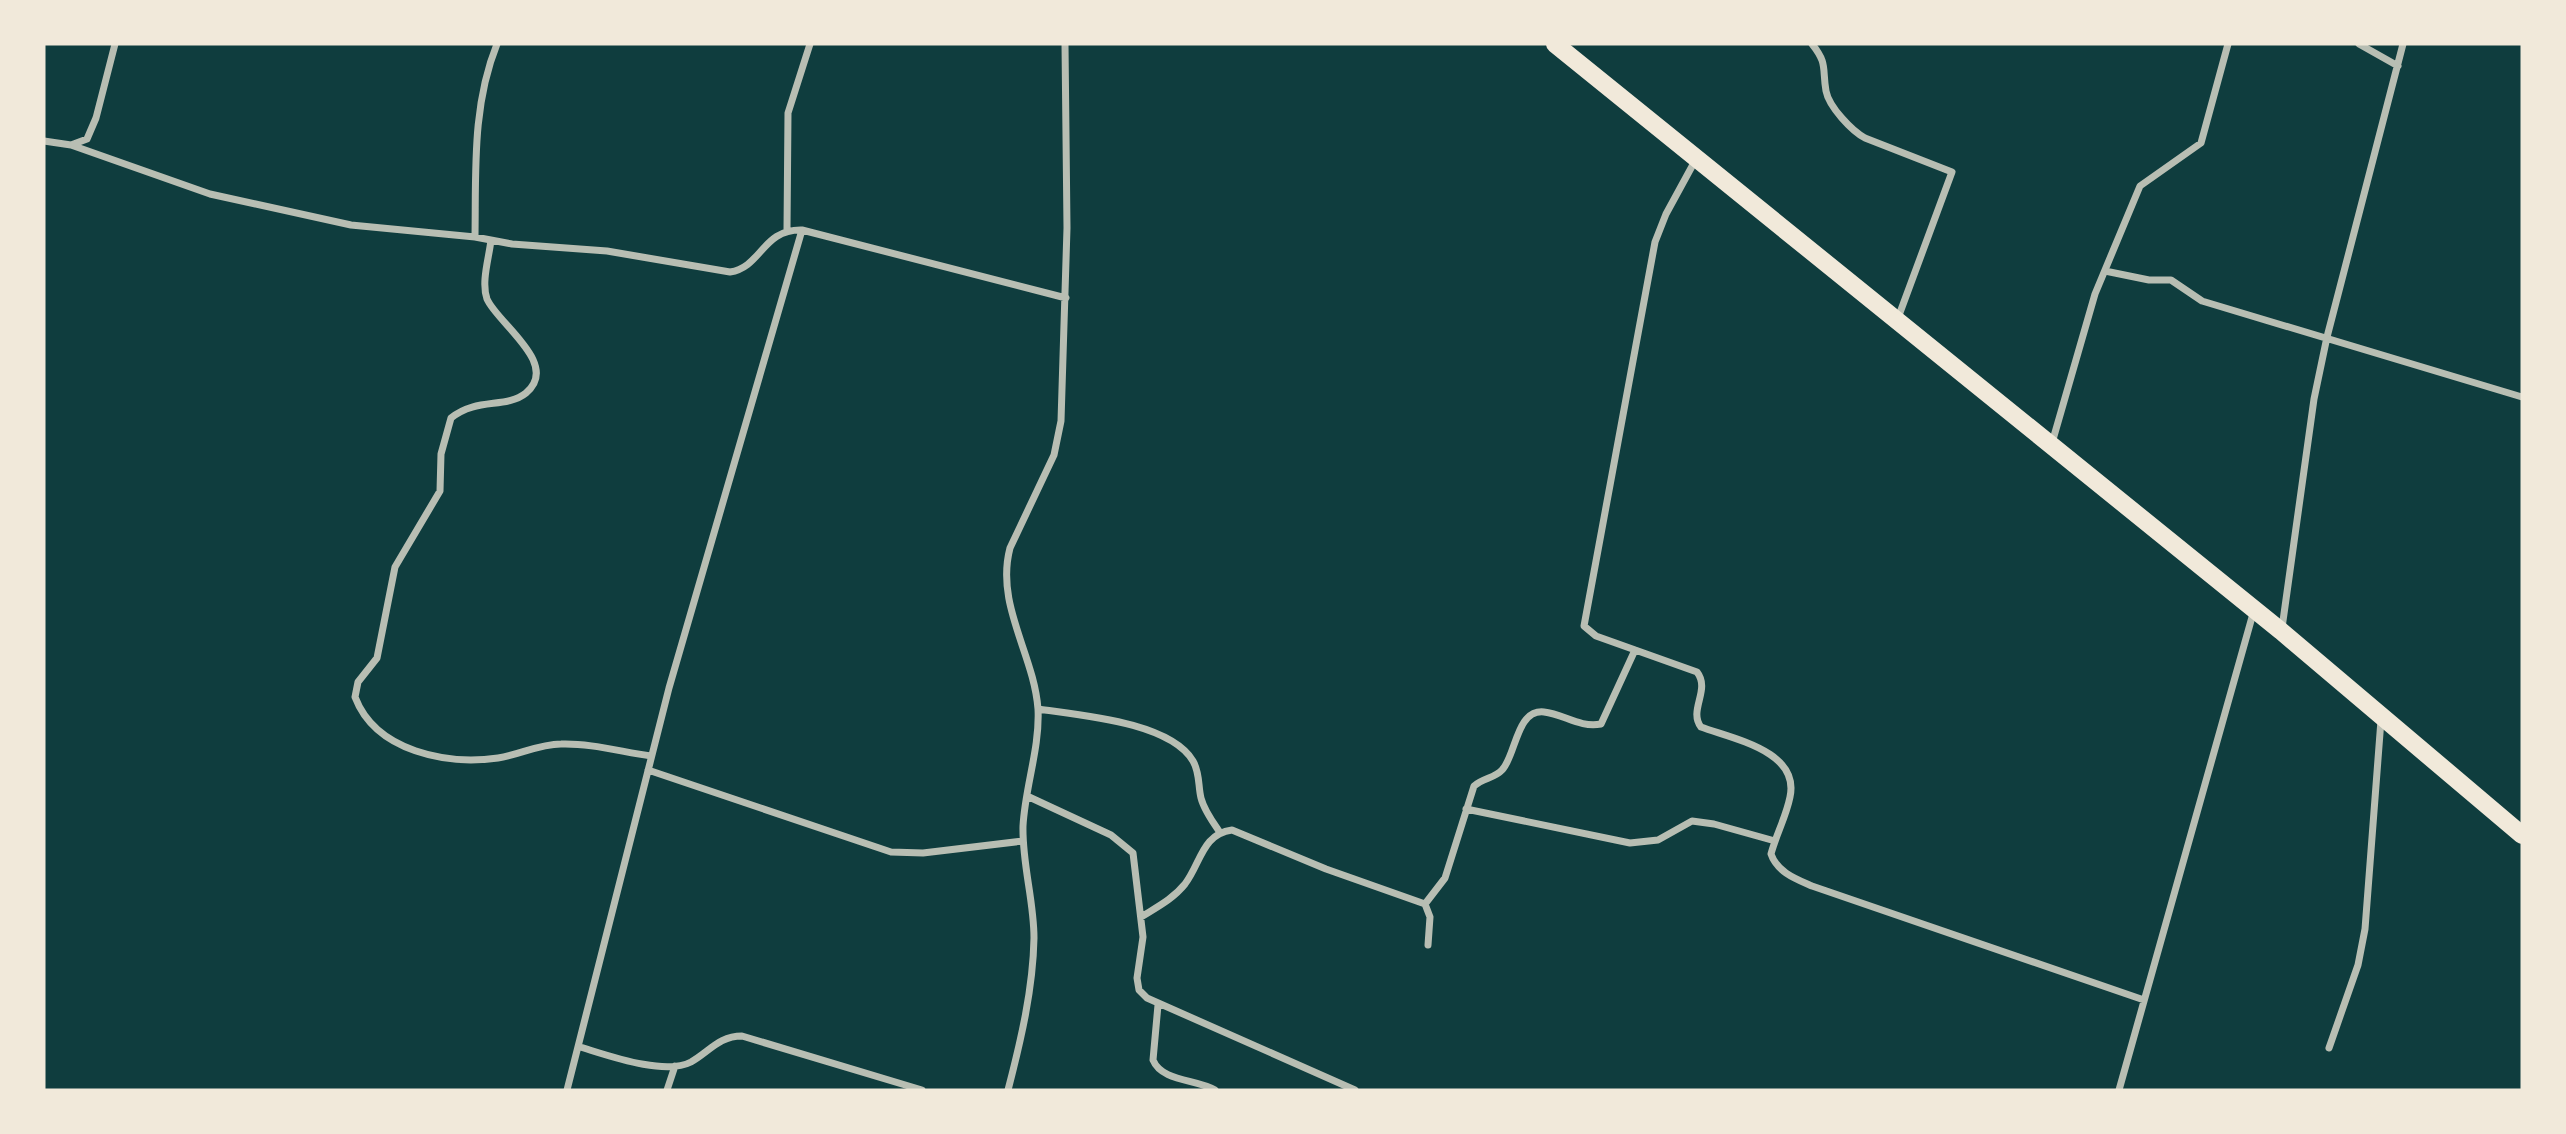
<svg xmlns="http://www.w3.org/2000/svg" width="2566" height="1134" font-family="'Sofia Sans Condensed',sans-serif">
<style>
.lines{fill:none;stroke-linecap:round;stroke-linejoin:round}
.minor{stroke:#b8beb3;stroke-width:7}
.primary{stroke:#f1e9da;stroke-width:18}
</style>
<rect width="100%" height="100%" fill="#0f3d3e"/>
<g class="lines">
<path class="minor" d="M1812,44C1828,64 1822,68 1826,91C1829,107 1852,131 1865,138L1952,172L1898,318
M2359,44L2398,66
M44,141L71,145L87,139L96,118L115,44
M71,145L210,194L351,225L475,237L512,244L607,251L730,272C762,267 762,229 802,230L1066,298
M1696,159L1666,214L1655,242L1584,626L1596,636L1697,672C1711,690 1688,710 1701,727C1733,739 1800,751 1790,797C1786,817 1776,835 1771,854C1777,872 1796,879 1812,886L2144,1000
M787,229L788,113L810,44
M475,237C476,171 472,106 497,44
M491,240C489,258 481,282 487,299C497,323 561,364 526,393C506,409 477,397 451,418L441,454L440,491L395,567L377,658L358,682L355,697C376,752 447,765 498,758C519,755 539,744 561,744C590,743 622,752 651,756
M2105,271L2149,280H2171L2202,301L2522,397
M2052,443L2095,294L2140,186L2201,143L2228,44
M2282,628L2314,399L2327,337L2403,44
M1038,709C1079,715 1170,722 1193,761C1200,773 1198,786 1201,798C1204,810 1212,821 1219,831
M648,770L891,852L923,853L1023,841
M1027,796L1111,835L1133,853L1143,937L1137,978L1139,990L1147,998L1355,1090
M1466,809L1630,843L1658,840L1692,821L1714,824L1775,841
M1425,904L1445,878L1474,786C1483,778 1495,778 1502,770C1516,756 1516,709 1544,712C1564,714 1579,728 1601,724L1635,650
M1141,917C1157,907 1173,899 1185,884C1201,863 1202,834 1232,830L1326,869L1425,904L1430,917L1428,945
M1158,1005L1153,1060C1162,1082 1197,1079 1215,1090
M580,1047C607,1055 664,1076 691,1062C709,1052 719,1036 742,1036L922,1090
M2329,1048L2358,965L2365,929L2381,720
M567,1090L669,688L802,230
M667,1090L675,1066
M1008,1090C1021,1040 1033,989 1034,938C1034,900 1022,864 1023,826C1025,787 1040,748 1038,709C1034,654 995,605 1010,548L1054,455L1061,421L1067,228L1065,44
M2119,1090L2254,610"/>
<path class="primary" d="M1555,44L2281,631L2522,835"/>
</g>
<rect width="2566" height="1134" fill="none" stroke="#f1e9da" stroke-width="91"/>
</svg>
